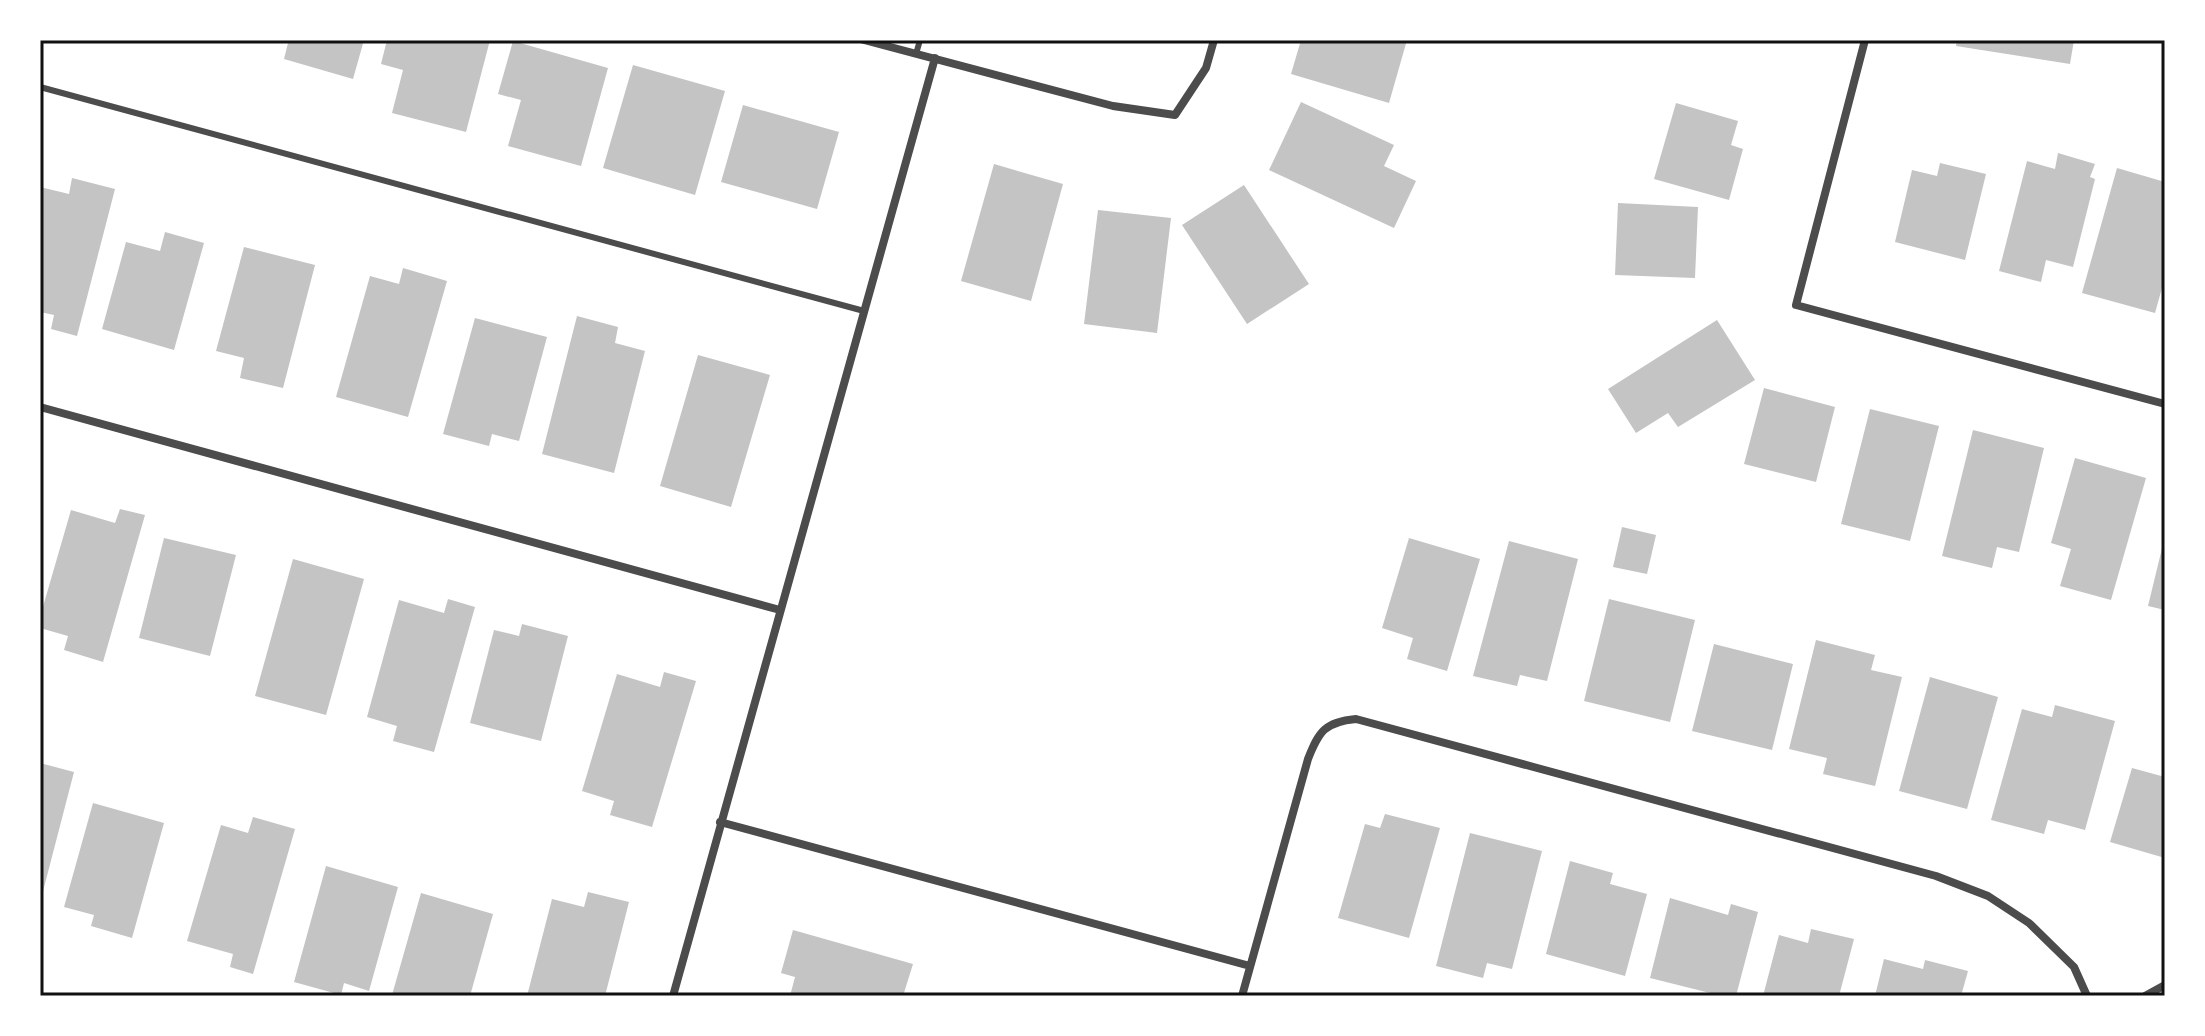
<svg xmlns="http://www.w3.org/2000/svg" width="2205" height="1036" font-family="'Fira Sans',sans-serif">
<style>
.building{fill:#c4c4c4}
.lines{fill:none;stroke-linecap:round;stroke-linejoin:round}
.service{stroke:#4c4c4c;stroke-width:6}
.minor{stroke:#4c4c4c;stroke-width:8}
.neatline{fill:none;stroke:#111;stroke-width:3}
</style>
<rect width="100%" height="100%" fill="#fff"/>
<path class="building" d="M364,40L353,79L284,59L288,43L283,40Z
M387,40H490L466,132L392,113L403,70L381,64Z
M1301,40H1407L1389,103L1291,74Z
M1957,40H2074L2070,64L1956,46Z
M513,41L608,68L581,166L508,146L521,100L498,94Z
M633,65L725,91L695,195L603,168Z
M1301,102L1394,145L1384,166L1416,181L1394,228L1269,170Z
M1676,103L1738,121L1731,145L1743,149L1729,200L1654,179Z
M743,105L839,132L817,209L721,182Z
M2058,153L2095,164L2090,177L2095,179L2073,267L2046,260L2041,282L1999,271L2027,161L2055,169Z
M1940,163L1986,174L1965,260L1895,242L1912,170L1937,176Z
M994,164L1063,184L1031,301L961,281Z
M2117,168L2165,182V277L2155,313L2082,293Z
M72,178L115,189L77,336L51,329L54,315L40,312V187L69,194Z
M1244,185L1309,284L1247,324L1182,225Z
M1618,203L1698,207L1695,278L1615,275Z
M1098,210L1171,218L1157,333L1084,324Z
M165,232L204,243L174,350L102,329L126,242L160,251Z
M244,247L315,265L283,388L240,378L244,358L216,351Z
M403,268L447,281L408,417L336,397L370,276L399,284Z
M577,316L618,327L615,343L645,351L614,473L542,454Z
M475,318L547,337L519,441L492,434L489,446L443,434Z
M1717,320L1755,380L1678,427L1668,413L1636,433L1608,389Z
M698,355L770,375L731,507L660,486Z
M1764,388L1835,407L1816,482L1744,464Z
M1870,409L1939,426L1910,541L1841,524Z
M1973,430L2044,448L2019,552L1997,547L1992,568L1942,556Z
M2075,458L2146,478L2111,600L2060,586L2071,549L2051,543Z
M120,509L145,515L103,662L64,650L68,636L40,628V617L71,510L115,523Z
M1622,527L1656,535L1647,574L1613,567Z
M164,538L236,555L210,656L139,638Z
M1409,538L1480,559L1447,671L1407,659L1413,638L1382,628Z
M2164,540H2165V610L2148,606Z
M1509,541L1578,559L1547,681L1520,675L1517,686L1473,676Z
M293,559L364,579L326,715L255,696Z
M448,599L475,607L434,752L393,741L397,726L367,717L399,600L444,613Z
M1609,599L1695,620L1670,722L1584,701Z
M522,624L568,636L541,741L470,723L494,630L519,636Z
M1816,640L1875,655L1871,670L1902,677L1875,786L1823,774L1827,758L1789,749Z
M1714,644L1793,664L1772,750L1692,731Z
M664,672L696,681L652,827L610,815L614,801L582,791L617,674L660,687Z
M1930,677L1998,697L1967,809L1899,791Z
M2055,705L2115,721L2085,830L2048,820L2044,834L1991,820L2022,709L2052,717Z
M40,763L74,772L41,899H40Z
M2132,768L2165,777V858L2110,842Z
M93,803L164,823L132,938L91,926L94,915L64,907Z
M1385,814L1440,828L1409,938L1338,918L1365,824L1380,828Z
M253,817L295,829L253,974L230,967L233,954L187,941L221,825L248,833Z
M1470,833L1542,851L1512,969L1487,963L1483,978L1436,966Z
M1570,861L1613,873L1610,884L1647,894L1625,976L1546,954Z
M326,866L398,887L369,991L344,983L341,995L294,982Z
M588,892L629,902L605,996H527L552,899L584,907Z
M421,893L493,914L470,996L392,995Z
M1670,898L1728,915L1731,904L1758,912L1736,996H1722L1650,978Z
M1811,929L1854,939L1839,996H1763L1779,935L1808,943Z
M793,930L913,964L903,996H790L795,977L781,973Z
M1884,959L1923,969L1925,960L1968,971L1961,996H1875Z"/>
<g class="lines">
<path class="service" d="M916,54L920,40
M40,87L864,311"/>
<path class="minor" d="M864,40L1113,106L1175,115L1206,68L1214,40
M1865,40L1796,305L2165,404
M40,407L780,610
M720,822L1250,966
M673,996L935,58
M1242,996L1308,759C1319,731 1325,722 1356,719L1936,876L1988,896L2029,923L2074,967L2087,996
M2145,996L2165,985"/>
</g>
<rect width="2205" height="1036" fill="none" stroke="#ffffff" stroke-width="84"/>
<rect x="42" y="42" width="2121" height="952" class="neatline"/>
</svg>
